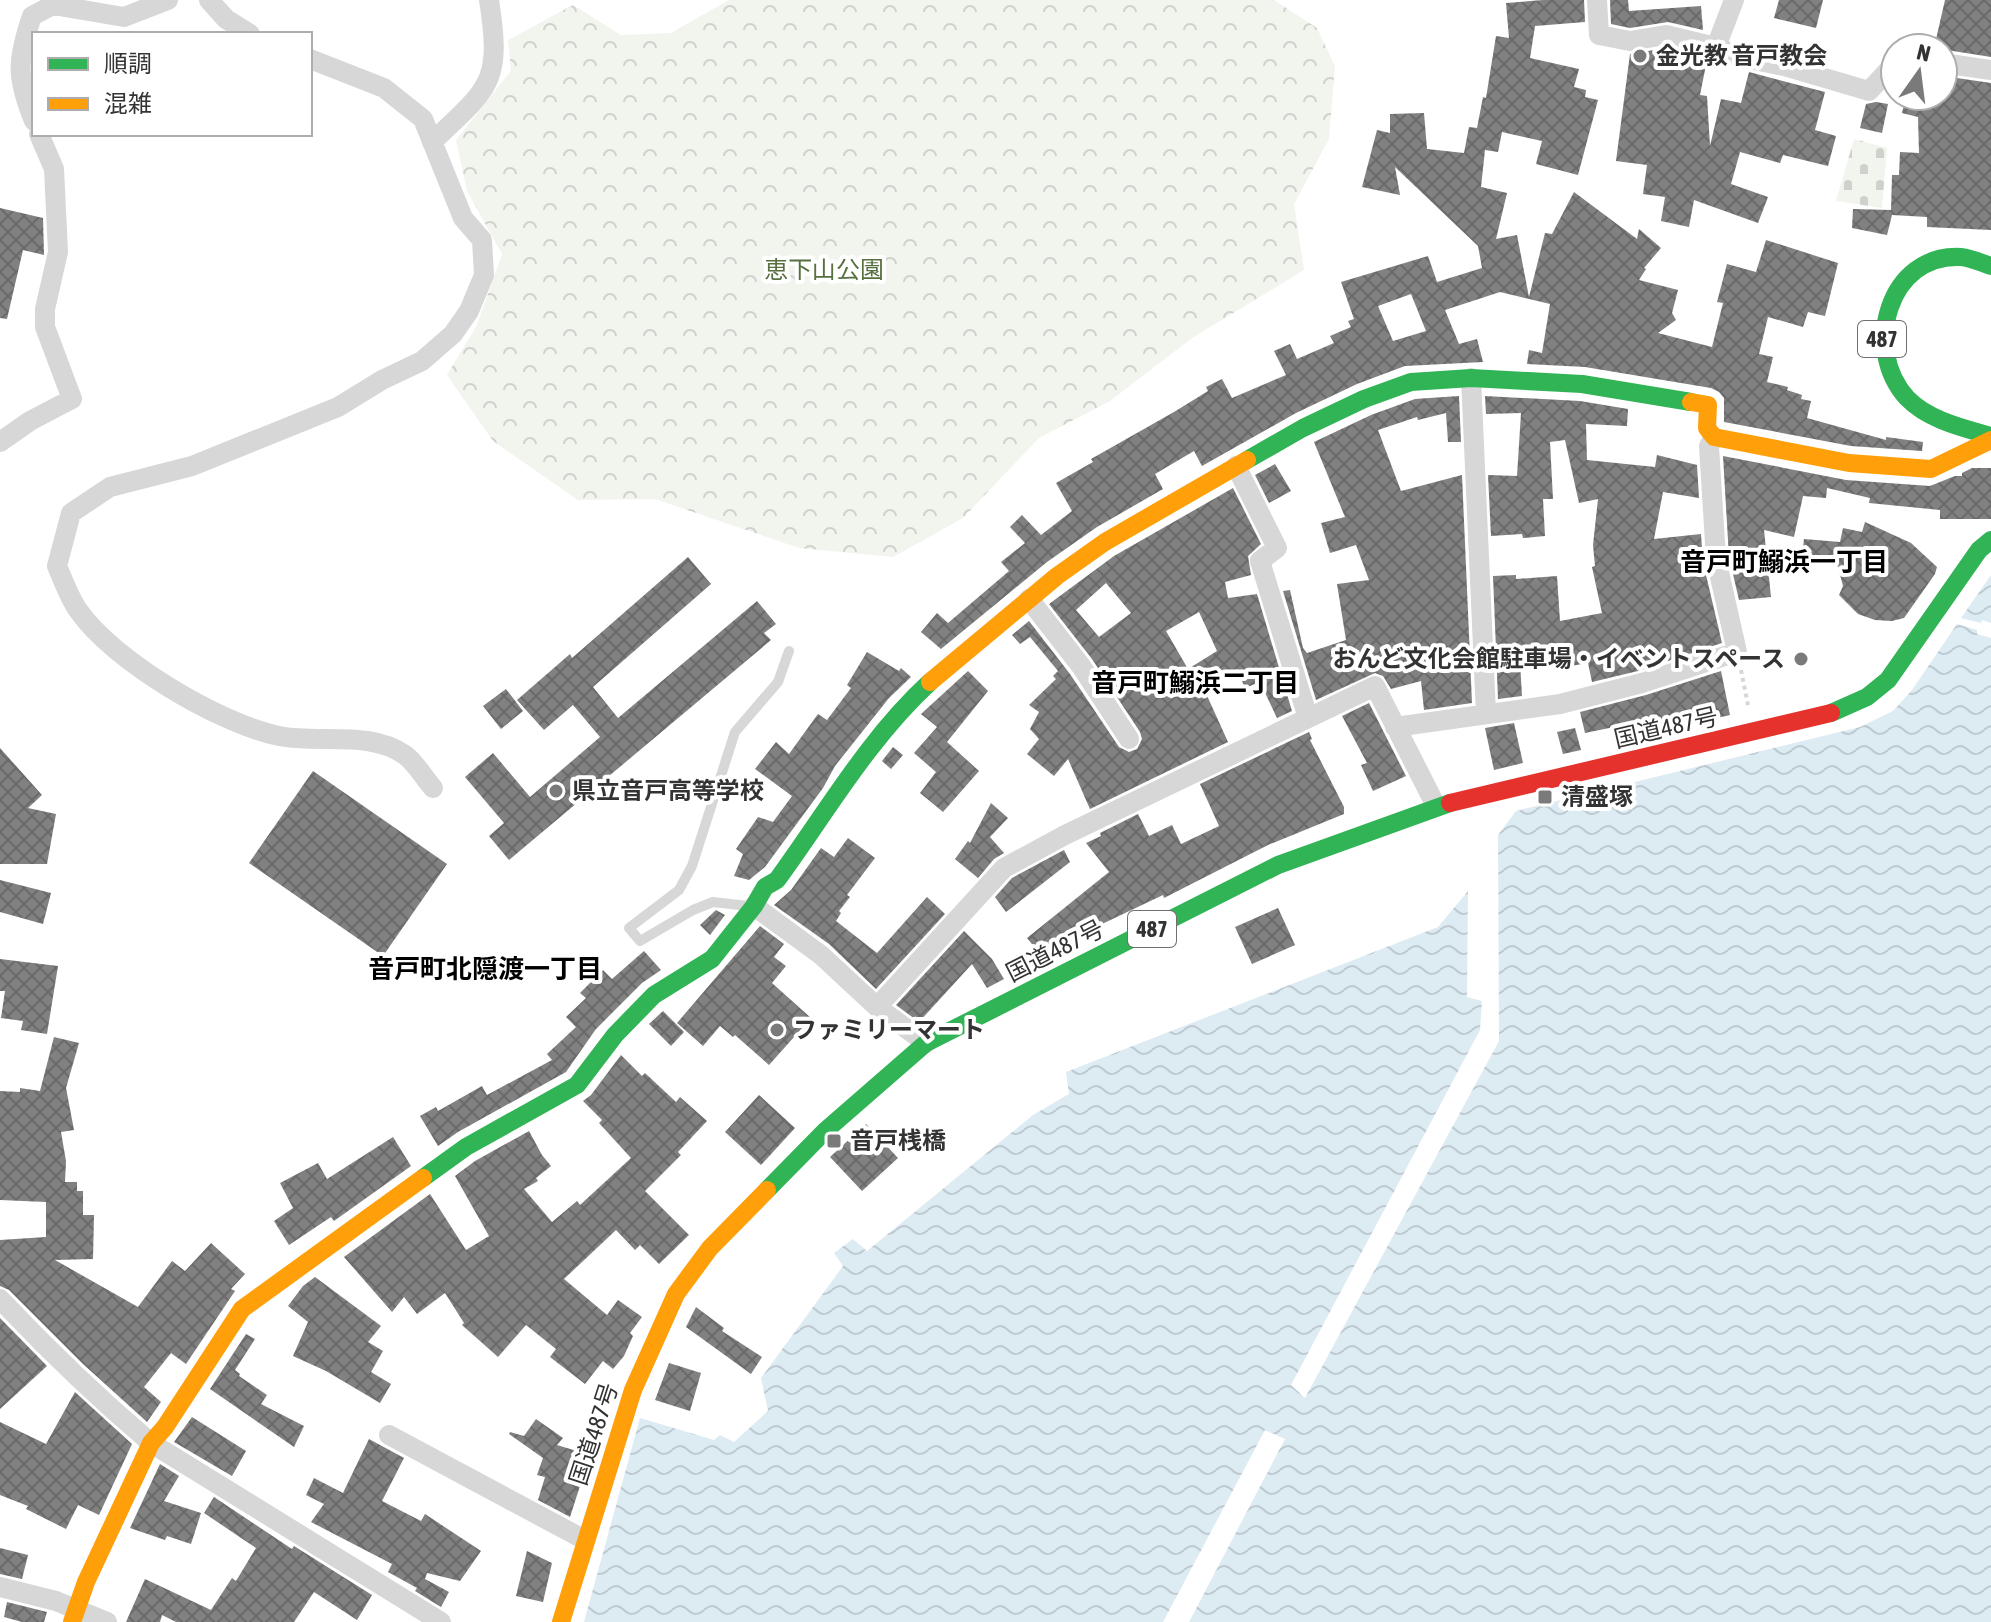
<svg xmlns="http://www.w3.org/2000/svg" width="1991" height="1622" font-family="'Asap Condensed','Noto Sans JP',sans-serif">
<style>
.cemetery{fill:url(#cemetery-stones)}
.park{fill:url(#park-crowns)}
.water{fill:url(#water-waves)}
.building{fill:url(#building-cross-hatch);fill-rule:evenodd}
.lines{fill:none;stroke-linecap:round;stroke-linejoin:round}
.path{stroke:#d6d6d6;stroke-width:4;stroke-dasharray:4 4;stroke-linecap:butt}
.lane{stroke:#d7d7d7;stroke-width:10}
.street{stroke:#d7d7d7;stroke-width:20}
.fast{stroke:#30b455;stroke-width:18}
.slow{stroke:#ff9f0a;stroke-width:18}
.jam{stroke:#e5322d;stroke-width:18}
.poi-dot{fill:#7a7a7a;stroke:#fff;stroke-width:3}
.labels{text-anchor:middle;stroke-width:8;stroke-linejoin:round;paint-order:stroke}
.shield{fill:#fff;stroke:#707070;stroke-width:2}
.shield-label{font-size:22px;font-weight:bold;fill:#333}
.poi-label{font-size:24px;font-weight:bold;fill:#333;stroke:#fff;text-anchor:start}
.park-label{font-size:24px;fill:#56703f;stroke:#fff}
.street-label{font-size:24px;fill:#333;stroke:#fff}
.neighbourhood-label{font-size:26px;font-weight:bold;fill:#000;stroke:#fff}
</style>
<defs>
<pattern id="cemetery-stones" width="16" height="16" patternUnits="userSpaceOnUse" patternTransform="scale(2)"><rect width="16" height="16" fill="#f1f5ed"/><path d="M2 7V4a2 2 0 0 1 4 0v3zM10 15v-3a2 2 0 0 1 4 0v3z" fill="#cfd2cc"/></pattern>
<pattern id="park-crowns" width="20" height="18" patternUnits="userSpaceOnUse" patternTransform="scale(2)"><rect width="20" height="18" fill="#f1f5ed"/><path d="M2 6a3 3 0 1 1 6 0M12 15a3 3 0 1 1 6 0" fill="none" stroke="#cfd2cc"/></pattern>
<pattern id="water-waves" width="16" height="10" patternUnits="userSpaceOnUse" patternTransform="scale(2)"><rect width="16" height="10" fill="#ddebf3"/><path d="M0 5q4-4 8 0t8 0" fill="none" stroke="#becad1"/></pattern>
<pattern id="building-cross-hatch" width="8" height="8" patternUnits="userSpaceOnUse" patternTransform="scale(2)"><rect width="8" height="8" fill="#818181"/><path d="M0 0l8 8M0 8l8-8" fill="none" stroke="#6a6a6a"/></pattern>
</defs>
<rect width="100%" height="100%" fill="#fff"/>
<path class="cemetery" d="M1854,139L1887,148L1882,208L1836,201Z"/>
<path class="park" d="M729,0H1274L1317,28L1335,66L1329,139L1294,204L1304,270L1192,338L1110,401L1039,438L963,518L893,557L799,548L655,499L578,500L493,441L447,375L477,325L502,254L467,191L456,140L511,71L508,40L573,5L621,35L671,33Z"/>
<path class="water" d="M1991,575V623L1982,620L1981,623L1961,618Z
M1957,624L1977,630V634L1991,638V1622H1189L1285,1439L1265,1430L1163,1622H584L640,1418L714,1440L720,1435L734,1442L768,1411L761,1378L843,1266L834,1253L853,1239L867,1251L1033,1115L1069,1094L1066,1072L1438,927L1468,891L1467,997L1482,1001L1480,1030L1291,1385L1305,1398L1499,1041L1498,835L1516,811L1860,727L1893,711L1912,690Z"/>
<path class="building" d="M1543,0H1584L1585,22L1535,26L1530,58L1579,69L1574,87L1586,90L1585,97L1598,100L1578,175L1536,164L1542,141L1502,132L1498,152L1485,150L1481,187L1507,193L1496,239L1517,235L1529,297L1545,233L1552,234L1574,192L1637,239L1639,229L1661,248L1644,268L1646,269L1639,280L1678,290L1672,313L1676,320L1658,333L1712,347L1723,303L1717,302L1727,264L1756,272L1766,240L1838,263L1825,316L1808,312L1803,327L1768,317L1759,354L1773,357L1767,382L1788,387L1787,390L1802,395L1801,399L1811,401L1807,418L1886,440V437L1923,442L1922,451L1851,446L1724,422V398L1719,392L1711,388L1585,367L1527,364L1529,350L1542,353L1550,304L1500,292L1445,310L1459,344L1477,339L1483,362L1405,366L1357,384L1296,413L1202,466L1194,451L1155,474L1163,489L1097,527L1047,562L941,649L921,632L937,613L948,623L1009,571L1001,562L1025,543L1010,527L1022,515L1041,535L1072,511L1056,483L1093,462L1091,459L1174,412L1208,391L1206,387L1222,379L1232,398L1286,375L1274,351L1290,344L1297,359L1334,343L1330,336L1351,327L1348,321L1354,319L1341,282L1428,256L1437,282L1482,268L1478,246L1395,167L1400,195L1362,187L1377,130L1390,133V114L1424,113L1427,149L1464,153L1469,127L1477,128L1483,97L1486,98L1496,36L1509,38L1506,3ZM1411,294L1426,331L1393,341L1378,306Z
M1610,0H1628L1629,11L1701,6L1703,30L1668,22L1630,28L1611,24Z
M1779,0H1823L1816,28L1774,18Z
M1945,0H1991V57L1934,48Z
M1666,48L1705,58V70L1700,95L1707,96L1710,146L1721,99L1741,103L1749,72L1825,92L1815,130L1836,136L1828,166L1783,155L1780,163L1740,152L1731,184L1768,197L1758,223L1694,200L1689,227L1661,221L1665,197L1643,194L1647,165L1616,161L1630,54Z
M1943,76L1991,83V230L1927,227V217L1892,215L1887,235L1852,228L1853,209L1891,210L1892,175H1899L1900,152L1919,153L1918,117L1902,113L1906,96H1943Z
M1876,102L1888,104L1882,133L1860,128L1866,104Z
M0,208L43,218L44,255L23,250L7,319L0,318Z
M1459,396L1461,442H1448L1446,413L1418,420L1417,417L1378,430L1401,491L1462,475L1472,703L1424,710L1421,681L1391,689L1383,676L1375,673L1316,700L1283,591L1290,590L1303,648L1307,653L1346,640L1337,584L1369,580L1356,545L1330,553L1321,523L1345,517L1314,442L1371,415L1415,399Z
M1485,396L1580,401L1628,409L1627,426L1586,424L1587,460L1655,467L1657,455L1697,465L1699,498L1663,492L1654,539L1701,534L1703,562L1722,643L1638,671L1592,682L1588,663L1565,667L1564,659L1520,662L1522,696L1498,699L1493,576L1516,575V579L1557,576L1560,621L1602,613L1592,567L1595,566L1593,545L1598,499L1579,503L1565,440L1550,442L1553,499H1543L1545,536L1523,538L1522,534L1491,536L1488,475L1517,476L1521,413L1486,414Z
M1723,456L1846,480L1930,486L1955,476H1962V473L1972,468H1991V519H1940V510L1869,503L1870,498L1827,488L1826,498L1803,496L1794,537L1764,530L1771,597L1739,600L1729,557Z
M1275,464L1291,491L1269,503L1255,475Z
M1233,488L1261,544L1248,556L1251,575L1225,582L1228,598L1257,594L1292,711L1277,718L1260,682L1245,688L1237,669L1204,689L1228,742L1090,809L1068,759L1054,776L1027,754L1039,739L1030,729L1039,712L1029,705L1056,679L1053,676L1058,671L1030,637L1020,644L1012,635L1029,621L1070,674L1119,747L1129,752L1137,749L1142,739L1140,732L1092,659L1049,604L1114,556ZM1106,583L1131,613L1099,637L1076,610ZM1199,612L1217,651L1188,669L1166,631Z
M1865,522L1911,543L1937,567L1935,574L1904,618L1892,621L1875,620L1858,614L1839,595L1843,586L1836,560L1802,556L1804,539L1840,542L1843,528L1862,532Z
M688,557L711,584L593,687L618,718L757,601L776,624L764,633L771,640L509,860L489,836L504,823L465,777L493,753L530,797L600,737L573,705L544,730L517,700L570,654L572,658Z
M867,652L899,671L901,668L911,677L889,698L835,766L823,788L765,867L749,880L734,876L743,854L736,849L758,817L773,822L792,796L755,769L776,742L789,754L818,714L827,720L851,688L847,685Z
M968,671L988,691L947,742L979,771L943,812L920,793L936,772L914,753L937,727L921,714Z
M1721,671L1730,715L1656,732L1653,719L1585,733L1580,712L1646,695Z
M506,689L523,711L501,729L483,706Z
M1369,703L1406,776L1373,791L1361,765L1367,763L1342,716Z
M1514,723L1523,763L1494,770L1485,728Z
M1575,728L1581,750L1563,754L1557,732Z
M1309,732L1312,739L1310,740L1344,807V814L1268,845L1164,898L1163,895L1102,924L1104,928L1081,940L1079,936L1062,950L1044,959L1027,938L1109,872L1086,843L1101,836L1100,833L1138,814L1149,836L1172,825L1181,844L1219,826L1200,784Z
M893,747L903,755L891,769L882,761Z
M0,748L42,795L28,808L56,814L47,864H0Z
M313,771L447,864L383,956L249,863Z
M991,803L1008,818L990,837L1004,853L994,859L978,878L955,859L968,841L970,843Z
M848,838L875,858L847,895L850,897L839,911L841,913L836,921L877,953L927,897L945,914L876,989L829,944L774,905L791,890L821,848L834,857Z
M1064,850L1070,862L1006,912L995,897L1012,878Z
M0,880L51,893L43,924L0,912Z
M1278,908L1295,945L1252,964L1235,927Z
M716,910L725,915L710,935L700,925Z
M760,926L784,944L774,957L786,966L772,983L811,1018L769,1065L735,1035L733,1037L720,1026L703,1046L677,1023Z
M964,931L992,959L1004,979L987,988L972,964L919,1022L896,1005Z
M644,951L661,970L642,983L596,1029L566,1072L458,1132L438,1146L420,1116L436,1107L438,1111L482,1086L487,1095L552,1060L547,1054L576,1027L566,1017L586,998L580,993L603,970L612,979Z
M0,959L58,966L47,1034L21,1030L23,1021L1,1018L5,991H0Z
M663,1011L684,1032L671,1046L649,1024Z
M54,1037L79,1043L66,1088L74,1130L61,1132L66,1161L65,1182H77V1191H83V1215H94L93,1259L55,1260L138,1307L172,1261L185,1271L211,1243L245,1274L231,1289L235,1291L186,1364L171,1353L144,1387L161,1402L147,1422L83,1364L9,1290L0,1286V1240L46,1237V1202L0,1200V1091L20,1092V1088L40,1091Z
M621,1055L642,1076L645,1073L676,1102L680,1097L707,1121L678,1152L681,1155L645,1191L689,1235L659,1264L640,1245L635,1250L616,1230L564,1279L607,1315L618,1300L642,1317L630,1333L633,1336L624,1356L613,1369L603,1361L585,1384L550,1357L556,1349L526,1325L498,1357L462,1325L464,1323L445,1293L417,1314L404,1297L392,1312L344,1257L430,1194L466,1250L489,1236L455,1176L475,1161L529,1131L542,1155L551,1166L536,1178L538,1181L524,1189L552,1222L577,1201L580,1205L631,1158L599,1123L602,1120L583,1101L591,1095Z
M759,1095L795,1128L761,1165L725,1132Z
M866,1124L898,1158L862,1191L830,1157Z
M393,1137L411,1166L334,1221L331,1217L289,1245L274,1221L293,1208L280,1183L318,1163L327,1179Z
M315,1277L381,1326L368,1342L383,1351L371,1372L391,1384L380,1403L326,1371L293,1356L308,1322L288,1306L303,1286Z
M696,1307L724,1328L722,1331L762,1357L751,1374L686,1327Z
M0,1318L47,1366L0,1409Z
M246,1334L255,1339L235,1370L240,1374L239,1376L267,1395L261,1404L304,1426L294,1447L210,1389Z
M669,1363L701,1373L690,1411L655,1400Z
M75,1392L132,1444L99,1515L78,1505L66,1529L26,1509L28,1506L0,1495V1422L46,1444Z
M192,1417L246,1451L232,1476L174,1442Z
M536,1419L563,1438L557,1445L590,1455L570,1517L538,1500L545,1477L537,1475L543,1458L509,1434L510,1432L524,1436Z
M369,1439L404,1458L382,1501L421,1521L425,1514L481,1551L460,1581L427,1573L425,1579L449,1592L441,1607L415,1591L417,1588L388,1572L392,1564L311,1522L324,1504L306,1495L314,1478L343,1493Z
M160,1464L179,1476L164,1501L201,1513L191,1544L167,1536L165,1540L130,1528Z
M214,1497L292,1549L294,1546L372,1595L357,1620L314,1592L294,1622H176L162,1615L160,1622H126L145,1579L211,1610L232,1578L236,1581L256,1548L204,1513Z
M0,1548L28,1555L22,1579L0,1574Z
M527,1551L552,1563L543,1602L516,1596Z
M7,1602L47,1612L44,1622H22L4,1617Z"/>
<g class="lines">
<path class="path" d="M1741,670L1748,705"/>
<path class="lane" d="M748,906L713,902L693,910L640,941L629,928L679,890L692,866L735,732L778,682L789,651"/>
<path class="street" d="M209,0L226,19L250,34
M1597,0L1599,35L1630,41L1666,35L1716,47L1740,57L1784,66L1869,91L1895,63
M1716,47L1734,0
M310,59L384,88L423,119L463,218L482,240L484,275L469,311L453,334L422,361L382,380L338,407L192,466L110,487L71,513L57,566C63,580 69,597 78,610C113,661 220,724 279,736C319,744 370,730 405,755C416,763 424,778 433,788
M1943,63L1991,70
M34,121C16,77 17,60 32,16L53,5L124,17L168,0
M432,142C490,87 502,83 489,0
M1471,378L1486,714
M0,442L30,421L72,399L45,327V309L58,252L54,169L39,134
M1236,466L1277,548L1260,561L1308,718
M1029,599L1081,666L1129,739
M1395,727L1560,704L1642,683L1737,652L1716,559L1709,446L1714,437
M754,906L821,955L877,1007L926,1043
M877,1007L1004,868L1065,835L1375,686L1436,806
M0,1299C49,1351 97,1397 151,1443L441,1622
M389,1435L585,1540
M0,1587L56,1601L107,1622"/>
<path class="fast" d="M1991,266C1982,263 1971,258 1961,257C1888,253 1862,349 1907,398C1928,420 1963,428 1991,436
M1247,460L1303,428L1364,399L1411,382L1471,378L1582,384L1691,402
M1831,713L1867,697L1888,680L1979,550L1991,540
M423,1178L466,1147L577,1085L615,1035L654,995L712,959L754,906L765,887L777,880C826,813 868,739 930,682
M767,1190L825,1131L926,1043L1278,865L1450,803"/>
<path class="slow" d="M1691,402L1708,405L1707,428L1714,437L1849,463L1931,469L1991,440
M930,682L1057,576L1105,542L1247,460
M72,1622L86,1582L151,1443L165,1427L242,1309L423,1178
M561,1622L633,1390L676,1294L710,1248L767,1190"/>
<path class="jam" d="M1450,803L1831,713"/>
</g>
<g class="poi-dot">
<circle cx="1640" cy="56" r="8"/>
<circle cx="1801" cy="659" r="8"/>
<circle cx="556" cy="791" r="8"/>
<rect x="1537" y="789" width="16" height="16" rx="4"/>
<circle cx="777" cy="1030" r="8"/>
<rect x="826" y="1133" width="16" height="16" rx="4"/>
</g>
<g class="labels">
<g class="shield">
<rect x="1858" y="321" width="48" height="36" rx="6"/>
<rect x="1128" y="911" width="48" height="36" rx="6"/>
</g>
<g class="shield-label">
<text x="1882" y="347">487</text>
<text x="1152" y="937">487</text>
</g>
<g class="poi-label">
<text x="1656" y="64">金光教 音戸教会</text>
<text x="1785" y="667" text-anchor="end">おんど文化会館駐車場・イベントスペース</text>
<text x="572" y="799">県立音戸高等学校</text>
<text x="1561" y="805">清盛塚</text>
<text x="793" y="1038">ファミリーマート</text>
<text x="850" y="1149">音戸桟橋</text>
</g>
<g class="park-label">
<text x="824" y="278">恵下山公園</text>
</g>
<g class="street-label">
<text transform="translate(1666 728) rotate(-13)" y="8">国道487号</text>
<text transform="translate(1055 951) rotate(-27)" y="8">国道487号</text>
<text transform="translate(594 1434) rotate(-72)" y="8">国道487号</text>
</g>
<g class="neighbourhood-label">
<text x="1784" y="571">音戸町鰯浜一丁目</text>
<text x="1195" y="692">音戸町鰯浜二丁目</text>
<text x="485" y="978">音戸町北隠渡一丁目</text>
</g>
</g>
<rect x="32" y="32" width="280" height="104" fill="#ffffff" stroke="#adadad" stroke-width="2"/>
<rect x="48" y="58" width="40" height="12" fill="#30b455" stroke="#adadad" stroke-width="2"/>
<text x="104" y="72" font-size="24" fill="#333333">順調</text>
<rect x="48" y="98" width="40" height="12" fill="#ff9f0a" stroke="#adadad" stroke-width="2"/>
<text x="104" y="112" font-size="24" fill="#333333">混雑</text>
<g transform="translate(1919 72) rotate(14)"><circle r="38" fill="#ffffff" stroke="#adadad" stroke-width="2"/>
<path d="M0-6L14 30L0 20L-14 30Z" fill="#7a7a7a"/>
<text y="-12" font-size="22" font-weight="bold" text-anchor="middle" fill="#333333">N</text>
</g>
</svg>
